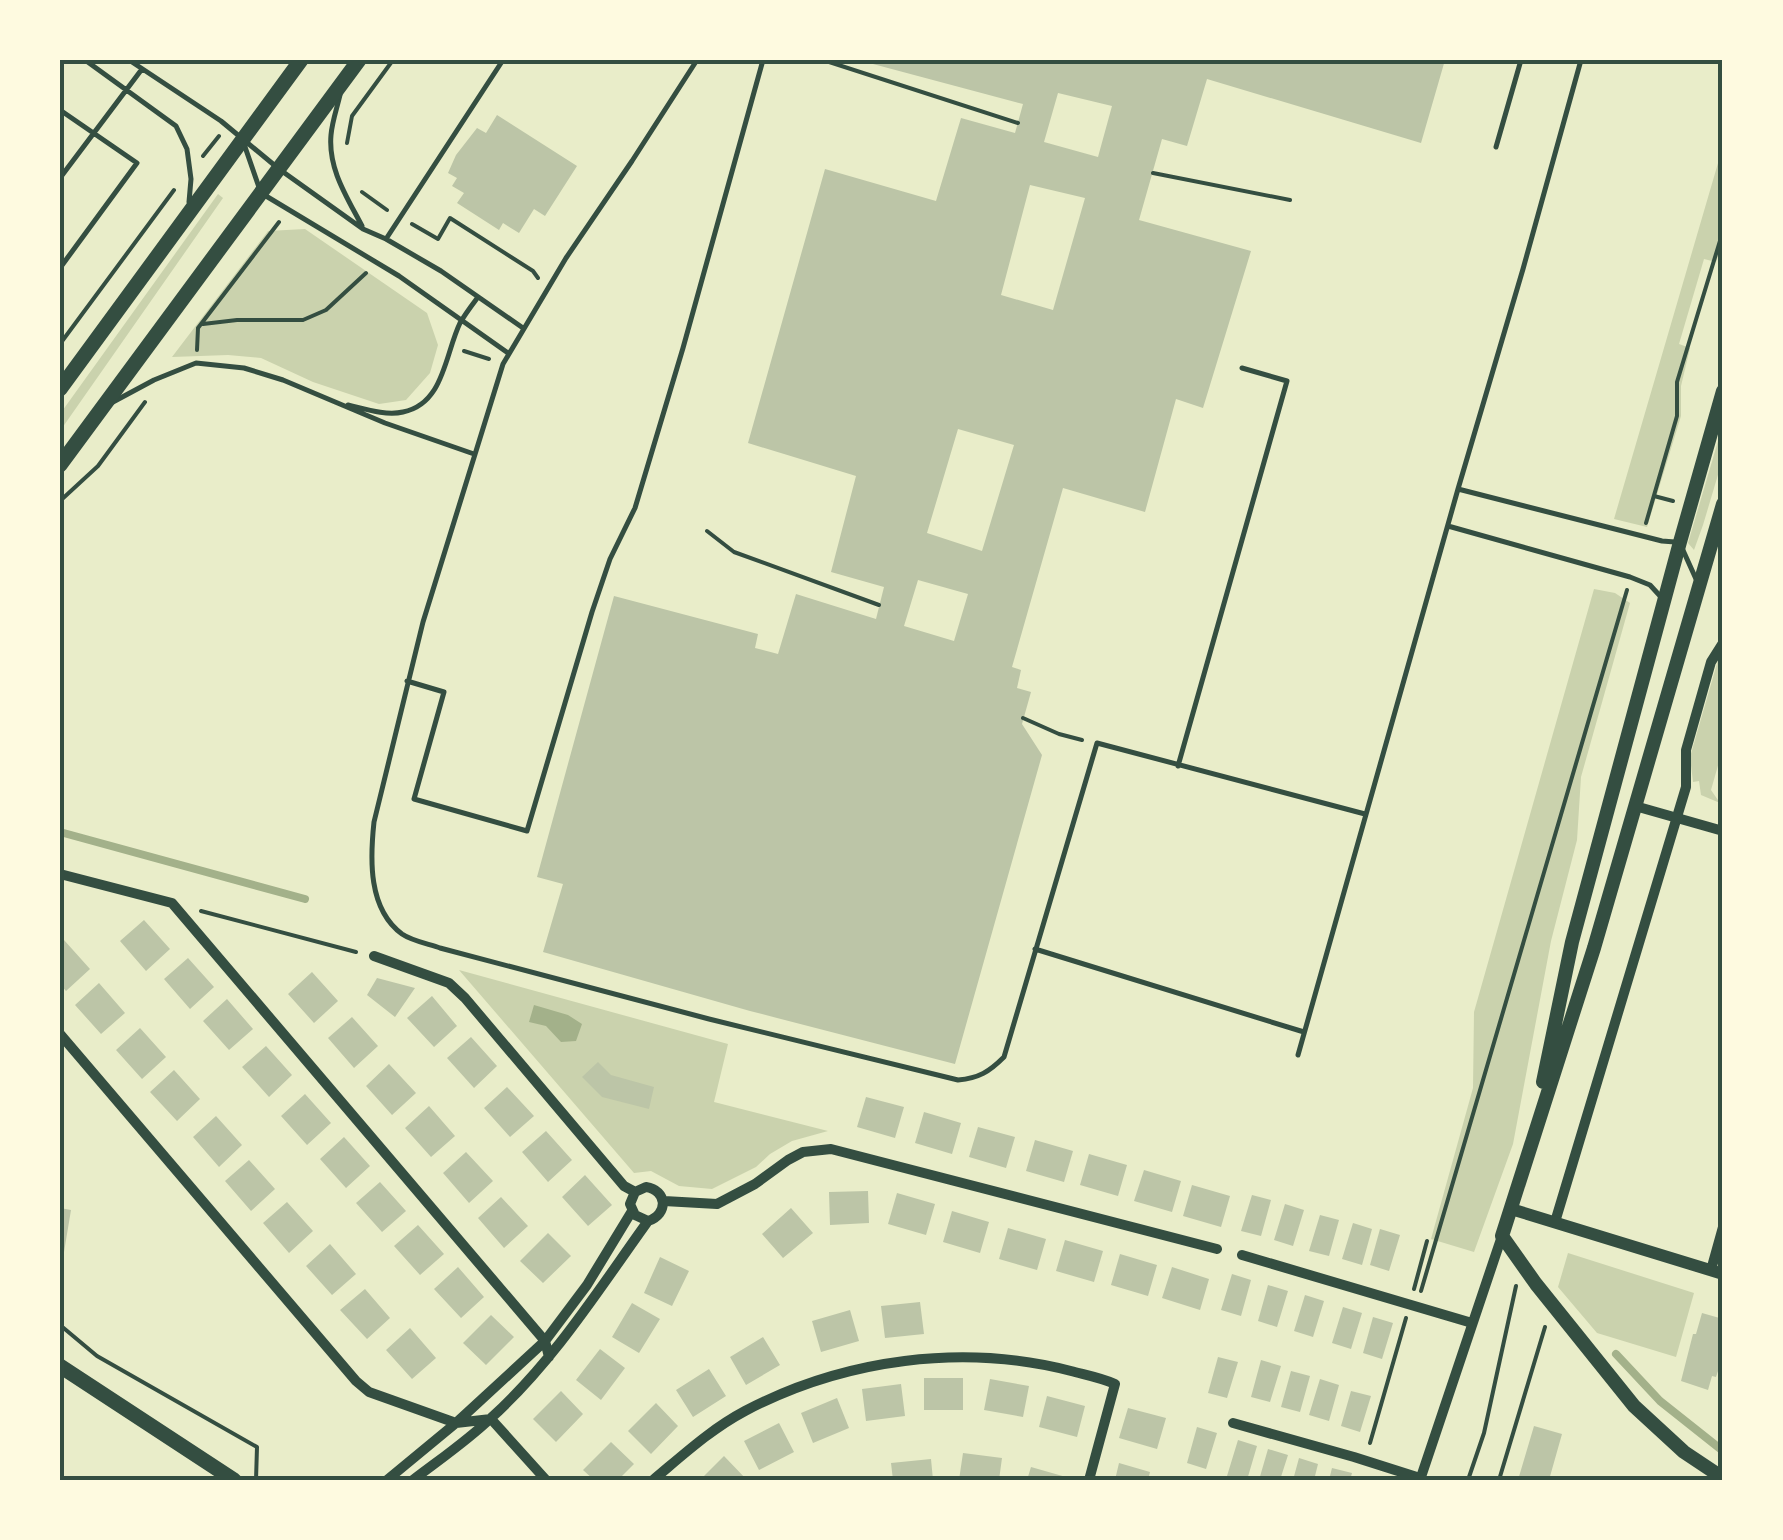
<svg xmlns="http://www.w3.org/2000/svg" width="1783" height="1540" font-family="Lato,sans-serif">
<style>
.green{fill:#cad2ad}
.water{fill:#a3b18a}
.lines{fill:none;stroke-linecap:round;stroke-linejoin:round}
.stream{stroke:#a3b18a;stroke-width:8}
.building{fill:#bcc5a7;fill-rule:evenodd}
.path{stroke:#344e41;stroke-width:4}
.service{stroke:#344e41;stroke-width:5}
.minor{stroke:#344e41;stroke-width:10}
.tertiary{stroke:#344e41;stroke-width:12}
.secondary{stroke:#344e41;stroke-width:14}
.primary{stroke:#344e41;stroke-width:15}
.neatline{fill:none;stroke:#344e41;stroke-width:4}
</style>
<rect width="100%" height="100%" fill="#e9edc9"/>
<path class="green" d="M1723,146V241L1716,262L1704,259L1679,344L1690,348L1681,386V416L1647,527L1614,519Z
M218,194L223,198L60,431V414Z
M305,229L427,313L438,345L430,373L406,400L379,404L313,382L261,358L228,355L172,357L268,231Z
M1723,424V458L1703,525L1694,550L1688,543Z
M1594,589L1615,593L1630,603L1581,777L1577,840L1551,941L1513,1144L1474,1252L1431,1239L1473,1088L1474,1012Z
M1723,652V748L1711,790L1720,803L1701,795L1699,781L1693,782L1690,757L1718,660Z
M459,970L728,1044L714,1102L828,1131L792,1141L770,1154L756,1167L712,1189L679,1186L651,1171L634,1173Z
M1568,1253L1694,1293L1676,1357L1597,1333L1558,1287Z"/>
<path class="water" d="M534,1005L568,1015L582,1024L576,1041L561,1042L546,1026L529,1022Z"/>
<g class="lines">
<path class="stream" d="M60,832L305,899
M1616,1354L1660,1401L1723,1451"/>
</g>
<path class="building" d="M858,60H1445L1421,143L1207,79L1187,146L1162,139L1139,220L1251,251L1203,408L1176,399L1145,512L1063,488L1012,667L1021,670L1017,688L1031,692L1022,724L1042,755L955,1064L750,1011L543,952L563,884L537,877L614,596L758,634L755,648L778,654L796,594L876,619L884,587L831,572L856,476L748,443L825,169L936,201L961,118L1015,133L1023,104ZM1058,93L1112,106L1098,157L1044,142ZM1030,185L1085,198L1053,310L1001,295ZM958,429L1014,445L982,551L927,533ZM918,580L968,594L954,641L904,626Z
M497,115L577,166L545,216L534,209L519,233L503,223L499,230L457,203L464,193L452,186L457,178L448,173L456,155L477,128L486,133Z
M144,920L170,949L146,971L120,941Z
M64,940L90,969L66,991L60,984V944Z
M188,958L214,987L190,1009L164,979Z
M312,972L338,1001L314,1023L288,994Z
M377,978L415,988L395,1017L367,995Z
M99,983L125,1013L101,1034L75,1005Z
M432,996L457,1026L434,1047L407,1018Z
M227,999L253,1029L229,1050L203,1021Z
M352,1017L378,1046L354,1068L328,1038Z
M140,1028L166,1057L142,1079L116,1050Z
M471,1037L497,1066L474,1088L447,1058Z
M266,1046L292,1075L269,1097L242,1067Z
M598,1062L611,1075L654,1087L649,1109L602,1097L582,1077Z
M389,1064L416,1093L392,1115L366,1086Z
M174,1070L200,1099L177,1121L150,1092Z
M507,1087L534,1116L510,1137L484,1108Z
M305,1094L331,1123L307,1145L281,1116Z
M866,1097L904,1107L895,1138L857,1127Z
M429,1106L455,1136L431,1157L405,1128Z
M924,1112L961,1123L952,1154L915,1143Z
M216,1116L242,1145L219,1167L193,1137Z
M978,1127L1015,1137L1006,1168L969,1157Z
M546,1131L572,1160L548,1182L522,1152Z
M344,1137L370,1166L346,1188L320,1159Z
M1035,1140L1073,1151L1064,1182L1026,1171Z
M466,1152L493,1181L469,1203L443,1173Z
M1089,1154L1127,1165L1118,1196L1080,1185Z
M249,1160L275,1189L251,1211L225,1181Z
M1144,1170L1181,1181L1172,1212L1134,1201Z
M585,1175L612,1205L588,1226L562,1197Z
M380,1182L406,1211L382,1232L356,1203Z
M1192,1185L1230,1196L1221,1227L1183,1216Z
M868,1191L869,1223L830,1225L829,1192Z
M897,1193L935,1204L926,1235L888,1224Z
M1252,1195L1271,1200L1261,1236L1241,1231Z
M501,1197L528,1226L504,1248L478,1218Z
M287,1202L313,1231L289,1253L263,1223Z
M1285,1204L1304,1210L1293,1246L1274,1240Z
M60,1208L71,1210L64,1252H60Z
M791,1208L813,1233L783,1258L762,1234Z
M952,1211L989,1222L980,1253L943,1242Z
M1320,1215L1339,1220L1329,1256L1309,1251Z
M1353,1223L1372,1229L1362,1265L1342,1259Z
M418,1225L444,1254L420,1275L394,1246Z
M1008,1228L1046,1239L1037,1270L999,1259Z
M1380,1229L1400,1235L1389,1271L1370,1265Z
M548,1233L571,1256L543,1283L520,1261Z
M1065,1240L1103,1251L1094,1282L1056,1271Z
M330,1244L356,1274L332,1295L306,1266Z
M1120,1254L1157,1265L1148,1296L1111,1285Z
M660,1257L689,1271L672,1306L644,1293Z
M458,1267L484,1297L461,1318L434,1289Z
M1172,1267L1209,1279L1200,1310L1162,1298Z
M1232,1274L1251,1280L1241,1316L1221,1310Z
M1268,1285L1288,1291L1277,1327L1258,1321Z
M365,1289L390,1318L367,1339L340,1310Z
M1305,1295L1324,1301L1313,1337L1294,1331Z
M920,1302L924,1334L885,1338L881,1306Z
M632,1303L660,1319L639,1353L612,1337Z
M1343,1307L1362,1313L1351,1349L1332,1343Z
M850,1310L859,1341L821,1352L812,1321Z
M1702,1313L1723,1319V1356L1716,1377L1712,1376L1708,1390L1681,1381L1693,1334H1696Z
M491,1315L514,1337L486,1365L463,1343Z
M1373,1317L1393,1323L1382,1359L1363,1353Z
M410,1328L436,1358L412,1379L386,1350Z
M763,1337L780,1365L746,1385L730,1357Z
M600,1349L625,1368L601,1400L576,1380Z
M1218,1357L1238,1362L1227,1398L1208,1393Z
M1261,1360L1281,1366L1270,1402L1251,1397Z
M709,1369L726,1396L693,1417L676,1390Z
M1291,1371L1310,1376L1300,1412L1281,1407Z
M924,1378H963V1410H924Z
M990,1379L1029,1386L1023,1417L984,1410Z
M1320,1379L1339,1385L1329,1421L1309,1415Z
M901,1384L905,1416L866,1421L862,1389Z
M561,1391L583,1414L556,1442L533,1419Z
M1351,1391L1371,1396L1360,1432L1341,1426Z
M1047,1396L1085,1406L1077,1437L1039,1427Z
M837,1398L849,1428L813,1443L801,1413Z
M656,1403L678,1426L651,1454L628,1431Z
M1128,1408L1166,1418L1157,1449L1119,1438Z
M779,1423L794,1452L759,1470L744,1441Z
M1534,1426L1562,1434L1549,1480H1518Z
M1197,1427L1217,1433L1206,1469L1187,1463Z
M1238,1440L1257,1446L1247,1480L1227,1476Z
M611,1442L634,1464L618,1480H594L583,1470Z
M1268,1449L1288,1455L1280,1480H1259Z
M963,1453L1002,1458L999,1480H959Z
M724,1456L747,1480H700Z
M1299,1458L1318,1464L1314,1480H1293Z
M931,1459L933,1480H893L891,1463Z
M1119,1463L1150,1472L1148,1480H1115Z
M1031,1467L1073,1479V1480H1027Z
M1332,1468L1352,1473L1350,1480H1329Z"/>
<g class="lines">
<path class="path" d="M823,60L1018,123
M347,143L352,116L393,60
M203,156L219,136
M1153,173L1290,200
M362,192L387,210
M412,224L438,239L450,218L533,271L538,278
M203,324L237,320H303L326,310L366,273
M60,344L174,190
M197,350L198,328L279,222
M464,351L489,359
M1654,496L1673,501
M60,501L98,466L145,402
M1646,523L1677,416V382L1723,231
M707,531L734,552L879,605
M1023,718L1059,734L1082,740
M201,911L356,952
M1414,1289L1427,1241
M1421,1291L1627,590
M60,1325L97,1356L257,1447L256,1480
M1370,1443L1406,1318
M1468,1480L1484,1433L1516,1286
M1499,1480L1545,1327"/>
<path class="service" d="M85,60L176,126L187,149L191,179L189,202
M129,60L221,121L279,169L363,229L386,239L441,271L523,328
M697,60L632,161L566,258L503,364L423,622L374,822C370,859 368,909 402,934C412,941 429,944 440,948L709,1019L958,1080C979,1078 989,1072 1004,1057L1097,743L1365,814
M340,95C337,108 332,122 331,135C328,169 347,197 362,226
M60,110L137,163L60,268
M244,144L261,193L399,276L508,353
M1496,147L1521,60
M60,178L142,69
M386,239L503,60
M113,402L154,380L196,363L244,368L283,380L385,423L474,454
M348,405C365,409 386,416 403,412C444,404 445,354 460,323C465,314 472,305 478,297
M1458,489L1662,541L1675,542
M1448,526L1630,577L1650,585L1661,597
M1682,548L1696,579
M407,681L444,692L414,799L527,831L592,612L610,559L635,508L683,348L763,60
M1178,766L1287,381L1242,368
M1035,949L1304,1032
M1298,1055L1458,489L1523,269L1581,60"/>
<path class="minor" d="M1635,806L1723,831
M60,874L172,903L545,1341L549,1357
M374,956L449,983L465,998L624,1186L635,1192
M60,1034L356,1381L369,1392L456,1423L491,1419L546,1480
M664,1201L717,1204L755,1184L788,1160L803,1152L831,1149L1217,1249
M1555,1222L1686,787V750L1711,662L1723,643
M1242,1255L1472,1323
M1711,1270L1723,1227
M1233,1423L1354,1457L1420,1478
M387,1480L456,1423L545,1341L587,1285L632,1211
M413,1480C439,1460 467,1441 491,1418C554,1361 599,1289 648,1221C669,1214 667,1190 646,1187L635,1192L630,1204L635,1215L648,1221
M653,1480C683,1455 711,1429 745,1411C844,1359 963,1343 1071,1371C1086,1375 1102,1378 1115,1384L1089,1480
M1420,1480L1502,1236"/>
<path class="tertiary" d="M1511,1209L1723,1274"/>
<path class="secondary" d="M1723,504L1594,948L1502,1236L1536,1284L1634,1406L1684,1452L1723,1478
M1543,1082L1572,942L1680,542L1723,391"/>
<path class="primary" d="M60,389L301,60
M60,465L359,60
M60,1366L234,1480"/>
</g>
<rect width="1783" height="1540" fill="none" stroke="#fefae0" stroke-width="125"/>
<rect x="62" y="62" width="1658" height="1416" class="neatline"/>
</svg>
